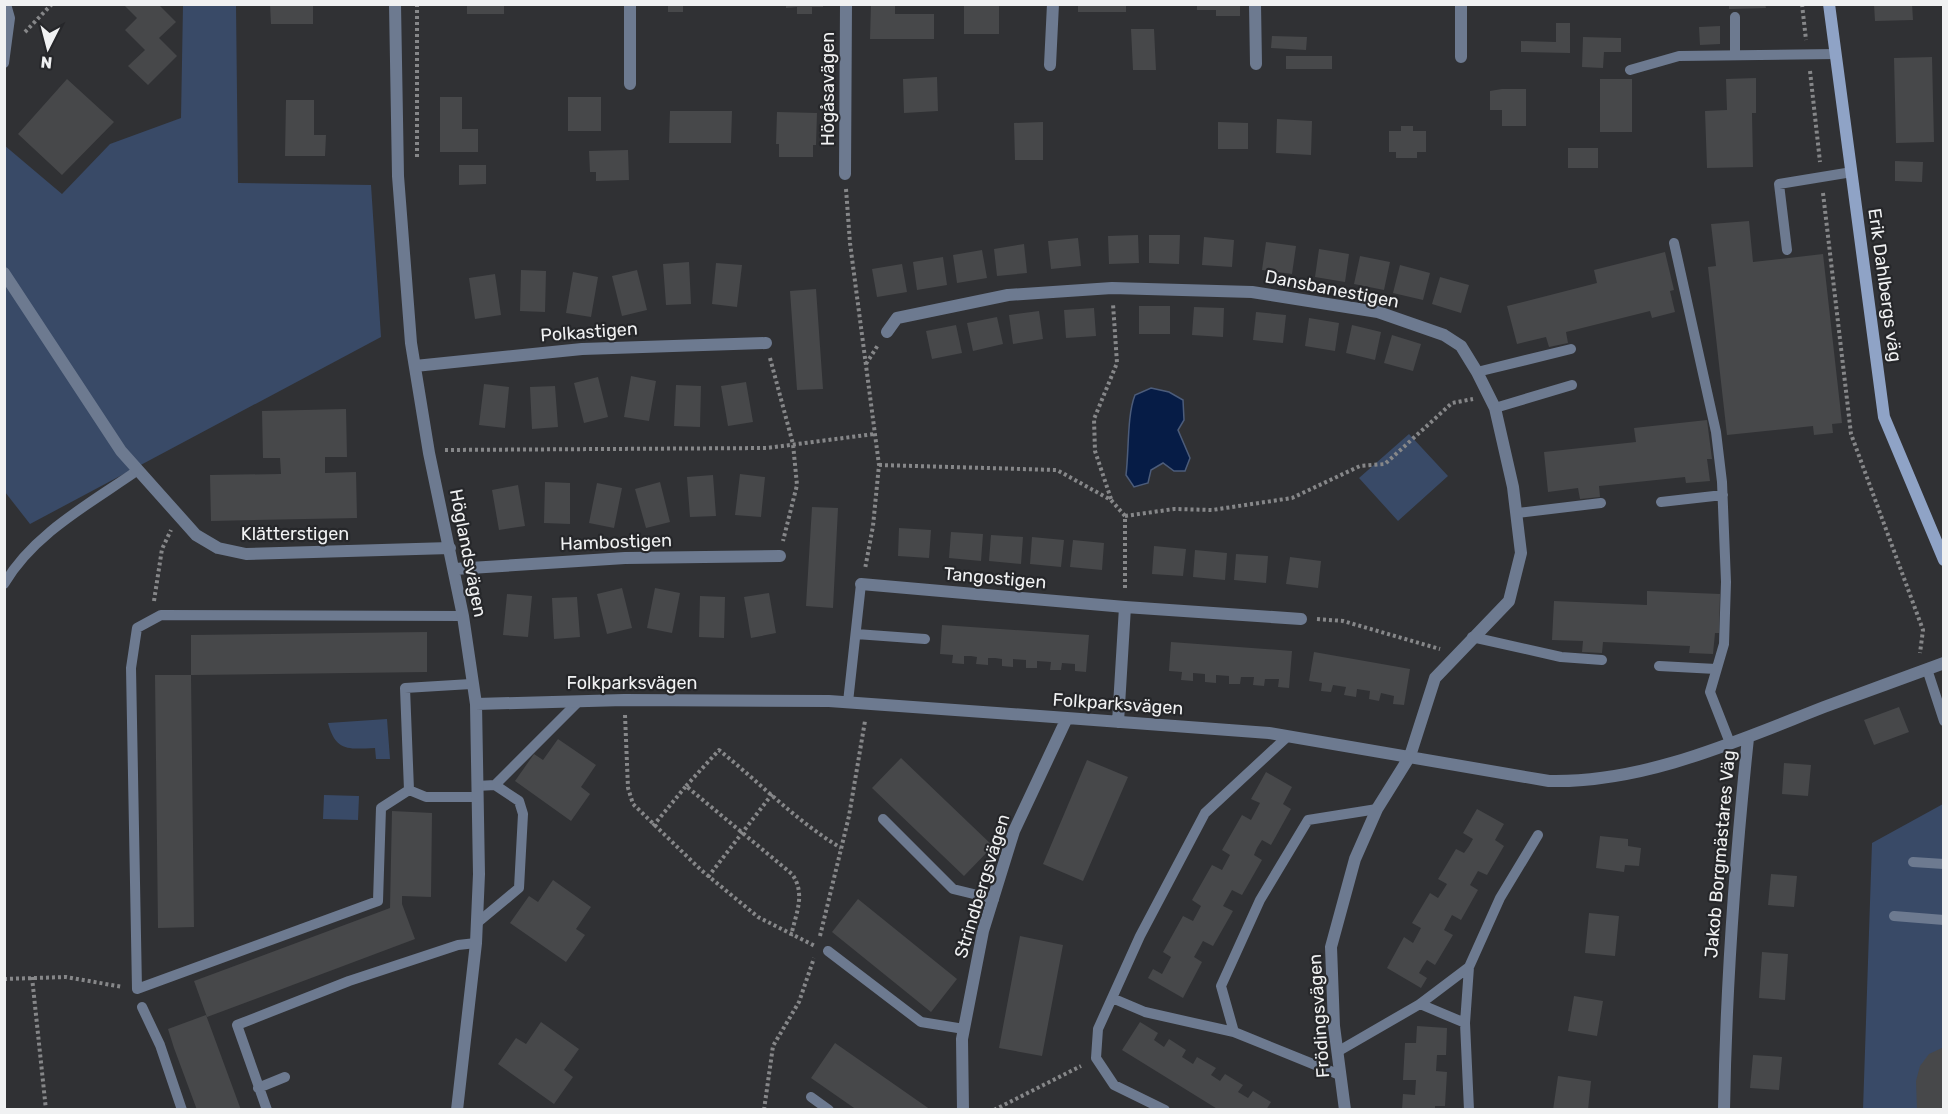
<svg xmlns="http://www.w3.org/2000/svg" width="1948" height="1114" font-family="Rubik,sans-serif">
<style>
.green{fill:#394a67}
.water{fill:#061c46;stroke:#4c5c7a;stroke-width:1.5}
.building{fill:#47484a}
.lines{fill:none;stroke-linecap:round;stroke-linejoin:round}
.path{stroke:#868789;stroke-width:4;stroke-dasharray:3 3;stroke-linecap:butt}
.lane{stroke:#6d7a90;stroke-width:10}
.street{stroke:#6d7a90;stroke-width:12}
.secondary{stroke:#8fa3c6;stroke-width:12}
.labels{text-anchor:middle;stroke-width:4.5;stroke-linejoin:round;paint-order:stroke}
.street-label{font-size:18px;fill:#f0f1f2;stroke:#26272a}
</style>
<rect width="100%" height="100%" fill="#303134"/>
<path class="green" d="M183,5H236L238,183L371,185L381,337L30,524L5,492L4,145L62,194L110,144L181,118Z
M1409,434L1448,476L1398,521L1359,478Z
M387,719L390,759H376L375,748C348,749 336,752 328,723Z
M324,795L359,796L358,820L323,819Z
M1943,804V1109L1863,1110L1872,843Z"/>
<path class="water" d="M1151,388L1169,392L1183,400L1184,420L1178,430L1190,458L1185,471H1174L1163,463L1151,470L1148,483L1134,487L1126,475C1129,451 1127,415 1135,395Z"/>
<path class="building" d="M123,4H158L176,22L159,38L177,56L148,85L128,66L145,50L125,30L137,18Z
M270,4H313V24H271Z
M467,4H504V14H467Z
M668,4H683V12H668Z
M786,4H823V7H812V14H797V7L786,8Z
M871,4H895V14H934V39H870Z
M964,4H999V34H964Z
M1078,4H1126V12H1078Z
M1729,4H1765L1766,8L1729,9Z
M1874,4H1912L1913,20L1875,21Z
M1197,5H1240V16H1216V10H1197Z
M1556,23H1570V53L1521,52V41L1556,42Z
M1720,26V44L1700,45L1699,27Z
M1131,29H1154L1156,70H1133Z
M1272,36L1307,37L1306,50L1271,48Z
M1583,37L1621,38V52H1604L1603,68L1582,67Z
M1286,56H1332V69H1286Z
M1932,57L1934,142L1896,143L1894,58Z
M937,77L938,111L904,113L903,79Z
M1756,78V113H1752L1753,167L1707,168L1705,111L1727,110L1726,79Z
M67,79L114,122L62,175L18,134Z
M1600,79H1632V132H1600Z
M1502,89H1526V126H1502V110H1490V91Z
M440,97H462V129H478V152H440Z
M568,97H601V131H568Z
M286,100H314V135H326L325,156H285Z
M670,111H732L731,143H669Z
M777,112L817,113L816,145H813V157H779V144H776Z
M1277,119L1312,121L1311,155L1276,153Z
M1043,122V160H1015L1014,123Z
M1218,122L1248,123V149H1218Z
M1401,126H1413V131H1426V152H1417V158H1396V152H1389V131H1401Z
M1568,148H1598V168H1568Z
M628,150L629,180L596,181V172H590L589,151Z
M1895,161L1923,162L1922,182L1895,181Z
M459,165H486V184L459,185Z
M1749,221L1753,262L1823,254L1842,423L1832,424L1833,433L1814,435L1813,426L1727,435L1708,267L1716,266L1711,224Z
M1138,235L1139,263L1109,264L1108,236Z
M1149,235H1180L1179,264L1149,263Z
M1204,237L1234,240L1232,267L1202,265Z
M1078,238L1081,266L1051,269L1048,241Z
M1266,242L1296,246L1292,274L1262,270Z
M1024,244L1027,273L997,276L994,249Z
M1319,249L1349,254L1345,282L1315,277Z
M982,250L987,278L957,283L953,255Z
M1665,252L1674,290L1670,291L1675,312L1652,318L1650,311L1566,332L1568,343L1549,347L1546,337L1517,344L1507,306L1597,283L1594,270Z
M1360,256L1390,262L1384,290L1354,284Z
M943,257L947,285L917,290L913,262Z
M689,262L691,304L666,305L663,264Z
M716,263L742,265L737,307L712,304Z
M902,264L907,292L877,297L872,269Z
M1400,265L1430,273L1423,300L1393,293Z
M521,270L546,271L545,312L520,311Z
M637,270L647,310L622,316L612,276Z
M573,272L598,277L591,317L566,313Z
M495,274L501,315L475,319L469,278Z
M1440,277L1469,285L1461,313L1432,304Z
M816,289L823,389L797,390L790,291Z
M1139,306H1170V334H1139Z
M1194,307L1224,308L1223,337L1192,335Z
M1094,308L1096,336L1066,338L1064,310Z
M1039,311L1043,339L1013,344L1009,315Z
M1256,312L1286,315L1283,343L1253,340Z
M997,317L1003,344L973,351L967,323Z
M1309,318L1339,323L1335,351L1305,346Z
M956,325L962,353L932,359L926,331Z
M1352,325L1381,332L1375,360L1346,353Z
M1392,335L1421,344L1413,371L1384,363Z
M631,376L656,381L649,421L624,417Z
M598,377L608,417L584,423L574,383Z
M746,382L753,422L728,426L721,386Z
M484,384L509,387L505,428L479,425Z
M676,385L701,386L700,427L674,426Z
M555,386L558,427L532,429L530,387Z
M346,409L347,457H325V473L356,472L357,518L211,521L210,475L281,474L280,458H263L262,411Z
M1707,420L1712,459H1707L1710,481L1686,483L1685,477L1599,486L1600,497L1580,499L1578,488L1548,492L1544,452L1636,442L1634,428Z
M740,474L765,477L761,517L735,515Z
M713,475L716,516L690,517L687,477Z
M545,482L570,483V524L544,523Z
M660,482L670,522L646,528L635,489Z
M597,483L622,488L614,528L589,523Z
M518,485L525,526L499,530L492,490Z
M812,507L838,508L833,608L806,606Z
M899,528L931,530L929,558L898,556Z
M951,532L983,534L981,561L949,558Z
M991,535L1023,537L1021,564L989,561Z
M1032,537L1064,540L1061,567L1030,564Z
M1073,540L1104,543L1102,570L1070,567Z
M1154,546L1186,549L1183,576L1152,574Z
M1195,550L1227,553L1225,580L1193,577Z
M1236,554L1268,556L1266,583L1234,580Z
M1290,557L1321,561L1318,588L1286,584Z
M622,588L632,628L607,634L597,594Z
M655,588L680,593L672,633L647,628Z
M1647,591L1720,594L1719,633H1715L1713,654L1689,653L1690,646L1603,642L1602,653L1582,652L1583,641L1552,640L1554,601L1647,605Z
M769,593L776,633L751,638L744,597Z
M507,594L532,596L528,637L503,635Z
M700,596L725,597L724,638L699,637Z
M577,597L580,637L554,639L552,598Z
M942,625L1089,635L1086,672L1075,671V664L1062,663L1061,670H1050L1051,662L1037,661V668H1026V660L1013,659V667L1002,666V659L995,658H988V665L976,664L977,657L971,656H964V664L952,663L953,655L940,654Z
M427,632V672L191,675V635Z
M1171,642L1292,651L1289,688L1278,687L1279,679H1265L1264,686L1253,685L1254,677H1241L1240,684H1229V676L1216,675V683L1205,682V674L1193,673V681L1181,680L1182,672L1169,671Z
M1314,652L1410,669L1404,705L1393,704L1394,696L1381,693L1379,701L1369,699L1370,691L1357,689L1356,697L1344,695L1346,687L1333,685L1331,692L1321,691L1322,683L1309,681Z
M155,675H191L194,927L158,928Z
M1899,707L1909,732L1874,745L1864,720Z
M558,739L596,765L581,787L590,794L571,821L515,781L534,754L543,760Z
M901,758L993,846L964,876L872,788Z
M1087,760L1128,777L1083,881L1043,864Z
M1784,763L1811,765L1808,796L1782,794Z
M1266,772L1292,787L1283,804L1291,809L1271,845L1262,840L1257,848L1254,855L1262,860L1242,895L1232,890L1223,906L1233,911L1213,946L1203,941L1194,957L1202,962L1183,998L1148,978L1153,969L1162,974L1171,957L1163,952L1183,916L1193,921L1201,906L1192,900L1212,865L1222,870L1230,855L1222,850L1242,815L1251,820L1260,803L1251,799Z
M1477,809L1504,824L1495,840L1504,846L1487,875L1478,871L1470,885L1478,890L1461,920L1452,915L1444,930L1453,935L1435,965L1427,960L1423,966L1419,973L1427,978L1421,988L1387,968L1404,937L1413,943L1421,928L1412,923L1430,893L1438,898L1442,892L1447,884L1438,879L1456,849L1464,853L1469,846L1473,839L1463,833Z
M392,811L432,813L431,897L402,896V904L415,939L207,1017L194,981L390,908Z
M1600,836L1628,839V846L1641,848L1639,866L1625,865L1624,872L1596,868Z
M1771,874L1797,876L1794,907L1768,905Z
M553,880L591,907L576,929L585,935L566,962L510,923L529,896L538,902Z
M858,899L957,979L931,1012L832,932Z
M1589,913L1619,916L1615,956L1585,953Z
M1020,936L1063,945L1042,1056L999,1048Z
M1762,952L1788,954L1785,1000L1759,998Z
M1574,996L1603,1001L1597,1036L1568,1031Z
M206,1015L241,1110H197L174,1048L168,1029Z
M541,1022L579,1049L564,1070L573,1077L554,1104L498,1064L516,1038L526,1044Z
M1140,1022L1158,1033L1154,1040L1164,1047L1169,1039L1186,1050L1182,1057L1193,1064L1197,1057L1216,1068L1211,1075L1220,1081L1225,1074L1243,1085L1238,1092L1248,1098L1253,1091L1271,1102L1266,1110H1219L1122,1050Z
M1417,1026L1447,1028L1446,1055H1437L1436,1071L1447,1072L1445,1106H1435V1110H1402L1403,1094L1415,1095L1416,1080H1403L1405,1043H1416Z
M835,1043L931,1110H857L811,1078Z
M1944,1047V1110H1917L1916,1081L1920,1066L1929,1054Z
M1753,1055L1782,1057L1779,1090L1750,1088Z
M1558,1076L1591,1081L1588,1110H1553Z"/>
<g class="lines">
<path class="path" d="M1802,4L1806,40
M25,32L52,4
M1810,71L1820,162
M417,157V4
M846,189L850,243L879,465L873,526L865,569
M1823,193L1851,434L1923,630L1920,653
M770,358L793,444L797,485L783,541
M866,364L878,345
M445,450L767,448L874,434
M879,465L1057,470L1111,500L1125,516V590
M1111,499L1095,451L1094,419L1117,363L1113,304
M1125,516L1174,509L1212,510L1292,498L1360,466L1385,464L1452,403L1473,399
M154,601L162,549L171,530
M1317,619L1343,621L1440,649
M625,715L628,788L633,804L701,870L758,917L815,946
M686,786L719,750C759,782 796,821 841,848
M653,826L686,786L792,874C806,894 796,913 791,936
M708,877L773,793
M820,936L849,816L865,721
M32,977L46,1110
M4,979L66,977L123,987
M356,1110H360
M764,1110L773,1046L799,1002L814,958
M994,1110L1081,1066"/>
<path class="lane" d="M1735,55V17
M4,63L10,18L6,4
M1630,70L1679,56L1836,54
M1674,243L1716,432L1722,482L1726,582L1724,644L1710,692L1730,743
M1787,250L1779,184L1852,172
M1477,372L1571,349
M1495,408L1572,385
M1661,502L1723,495
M1517,513L1601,503
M4,584C34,533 91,503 138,470
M856,634L925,639
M1472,637L1561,657L1602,660
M1659,666L1716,669
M1927,669L1944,721
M471,684L405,688L409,790L426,797H477
M848,702L861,584
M495,785L579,701
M477,786L495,785L519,801L523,814L519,888L477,923
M409,790L381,808L378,901L137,989L131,668L137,628L161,615L463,616
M883,819L953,889L994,899
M1913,862L1944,864
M1894,916L1944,920
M828,951L921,1022L964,1029
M1469,967L1465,1023L1469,1110
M1112,998L1145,1012L1234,1032
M1420,1004L1465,1023
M142,1007L160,1045L182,1110
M1337,1052L1420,1004L1469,967L1500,898L1538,835
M1340,1075L1234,1032L1221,986L1260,900L1308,820L1377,809
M258,1088L285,1077
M811,1097L829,1110
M267,1110L237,1025L349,981L458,945L476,943
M1165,1110L1114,1085L1096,1058L1098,1029L1140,936L1205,813L1288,736"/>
<path class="street" d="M395,4L398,176L411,343L429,453L463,616L476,704L479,874L476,943L457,1110
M1255,4L1256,64
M1461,4V57
M1050,65L1053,4
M630,84V4
M845,174L846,4
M4,273L121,451L196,535L218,548L246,554L450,548
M887,332L897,318L1008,295L1112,288L1252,292L1378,312L1444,335L1461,346L1477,372L1495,408L1513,487L1521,553L1509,601L1435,678L1410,756L1377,809L1355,859L1331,947L1334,1026L1345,1110
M415,366L582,349L766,343
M454,569L625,558L780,556
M861,584L1125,607L1301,619
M476,704L624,700L829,701L1067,718L1269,733L1549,781C1645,783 1737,741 1824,707C1864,692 1904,678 1944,663
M1118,722L1125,607
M963,1110L962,1039L983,931L1014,831L1067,718
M1724,1110C1726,985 1735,862 1748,738"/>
<path class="secondary" d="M1829,4L1884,417L1944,560"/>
</g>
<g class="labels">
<g class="street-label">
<text transform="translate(828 89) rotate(-90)" y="6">Högåsavägen</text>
<text transform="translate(1885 285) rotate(82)" y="6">Erik Dahlbergs väg</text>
<text transform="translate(1332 289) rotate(11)" y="6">Dansbanestigen</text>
<text transform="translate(589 332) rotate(-4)" y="6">Polkastigen</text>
<text x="295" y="540">Klätterstigen</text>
<text transform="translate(616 542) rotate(-2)" y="6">Hambostigen</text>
<text transform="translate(468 553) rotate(79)" y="6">Höglandsvägen</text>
<text transform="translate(995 578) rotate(5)" y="6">Tangostigen</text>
<text x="632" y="689">Folkparksvägen</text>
<text transform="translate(1118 704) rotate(4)" y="6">Folkparksvägen</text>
<text transform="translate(1720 854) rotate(-85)" y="6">Jakob Borgmästares Väg</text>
<text transform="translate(982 886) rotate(-73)" y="6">Strindbergsvägen</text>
<text transform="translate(1319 1016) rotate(-94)" y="6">Frödingsvägen</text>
</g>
</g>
<rect width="1948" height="1114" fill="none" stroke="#f0f1f2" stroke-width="12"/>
<g transform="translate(48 48) rotate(186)" stroke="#26272a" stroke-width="4.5" paint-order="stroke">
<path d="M0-4.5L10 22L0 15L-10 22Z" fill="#f0f1f2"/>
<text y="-9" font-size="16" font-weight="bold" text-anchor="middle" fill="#f0f1f2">N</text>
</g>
</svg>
